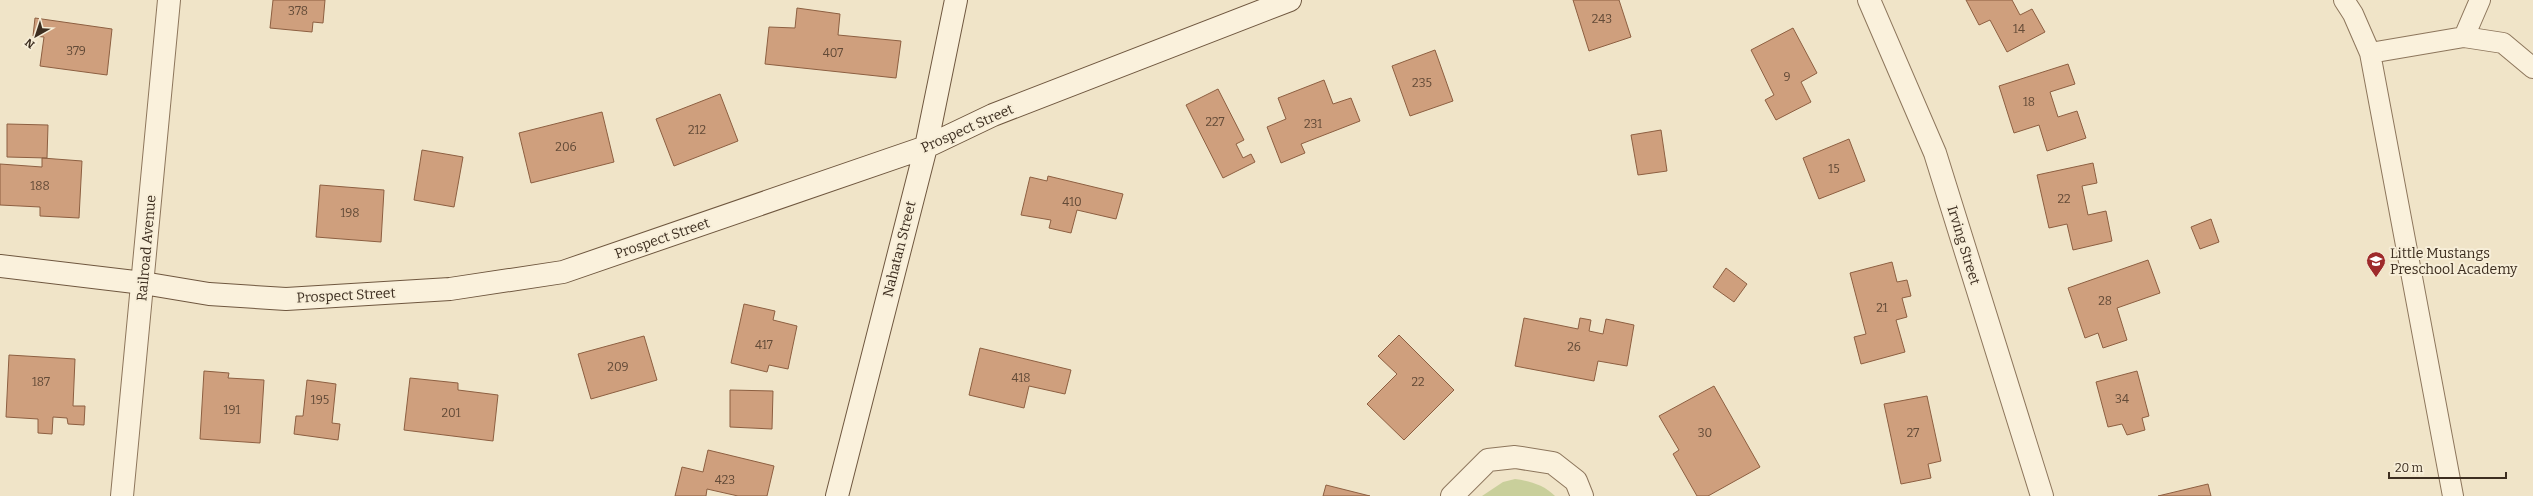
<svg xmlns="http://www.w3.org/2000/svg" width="2533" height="496" font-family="Bitter,serif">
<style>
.green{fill:#c9cf9b}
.building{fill:#cf9f7d;stroke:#8d5f41}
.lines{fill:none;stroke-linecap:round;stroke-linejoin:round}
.lane-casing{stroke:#8d765c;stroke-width:22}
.street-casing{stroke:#8d765c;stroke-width:24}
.secondary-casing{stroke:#6f573f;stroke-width:24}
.lane{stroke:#faf1dc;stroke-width:20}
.street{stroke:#faf1dc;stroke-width:22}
.secondary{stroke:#faf1dc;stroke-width:22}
.labels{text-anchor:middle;stroke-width:4;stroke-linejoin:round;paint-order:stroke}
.number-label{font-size:12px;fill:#624a37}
.street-label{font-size:14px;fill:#3d2e20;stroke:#f7eed8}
.poi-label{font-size:14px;fill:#3d2e20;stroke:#f7eed8;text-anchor:start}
</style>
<rect width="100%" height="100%" fill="#f0e4c8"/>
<path class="green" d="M1515,479C1530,481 1544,485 1555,496H1482L1503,482Z"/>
<path class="building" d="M273,0H325L323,23L313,22L312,32L270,28Z
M1573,0H1619L1631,37L1589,51Z
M1966,0H2012L2020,15L2032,9L2045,32L2007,52L1990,20L1979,25Z
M797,8L840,14L838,35L901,41L896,78L765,64L769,27L795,28Z
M35,18L112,29L107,75L40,66L44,37L33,36Z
M1793,28L1817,73L1801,82L1811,102L1776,120L1765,100L1774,95L1751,50Z
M1435,50L1453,101L1410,116L1392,66Z
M2068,64L2075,84L2050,92L2058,117L2077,111L2086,138L2047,151L2039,125L2014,133L1999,86Z
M1324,80L1333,104L1351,98L1360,121L1301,144L1305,153L1281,163L1267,127L1286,119L1278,98Z
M1218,89L1244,140L1236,144L1243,158L1251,154L1255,162L1223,178L1186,105Z
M720,94L738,141L674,166L656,119Z
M602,112L614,162L531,183L519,133Z
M7,124L48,125L47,158L7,157Z
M1661,130L1667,171L1638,175L1631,135Z
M1849,139L1865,181L1819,199L1803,158Z
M422,150L463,157L454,207L414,200Z
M42,158L82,161L79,218L40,216V207L0,205V164L42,167Z
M2093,163L2097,183L2082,186L2088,215L2106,211L2112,241L2073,250L2067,224L2049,228L2037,175Z
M1048,176L1123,194L1116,219L1077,210L1071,233L1049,228L1051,220L1021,215L1030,177L1047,181Z
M320,185L384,190L381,242L316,237Z
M2211,219L2219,242L2200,249L2191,227Z
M2148,260L2160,293L2117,308L2127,340L2103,348L2098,333L2085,338L2068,288Z
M1892,262L1897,282L1907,280L1911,296L1902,298L1907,317L1896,320L1905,352L1861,364L1854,337L1866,334L1850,273Z
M1726,268L1747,284L1734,302L1713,287Z
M744,304L775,311L773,320L797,326L788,369L769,365L767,372L731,363Z
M1524,318L1578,329L1580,318L1591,320L1589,331L1603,334L1606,319L1634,325L1627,366L1598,361L1594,381L1515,366Z
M1399,335L1454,390L1404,440L1367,404L1397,374L1378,356Z
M644,336L657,380L591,399L578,354Z
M980,348L1071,370L1065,394L1029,386L1024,408L969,395Z
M9,355L75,359L73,406H85L84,425L68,424L67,418L53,417L52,434L38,433V419L6,417Z
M204,371L229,373L228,378L264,380L260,443L200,439Z
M2137,371L2149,416L2142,418L2145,430L2127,435L2122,424L2108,427L2096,382Z
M410,378L458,383V390L498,395L493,441L404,430Z
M307,380L336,384L332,423L340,424L338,440L294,434L296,416H303Z
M1714,386L1760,467L1708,496H1697L1673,454L1679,450L1659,416Z
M730,390L773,391L772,429L730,427Z
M1927,396L1941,461L1928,464L1931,478L1901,484L1884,404Z
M708,450L774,466L767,496H738L707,489L706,496H675L682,467L703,472Z
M2208,484L2211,496H2158Z
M1326,485L1370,496H1323Z"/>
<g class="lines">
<g class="lane-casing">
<path id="lane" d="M2344,0L2353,14L2370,53L2464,37L2503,43L2533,68
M2464,37L2480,0
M2370,53L2453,496"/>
</g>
<g class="street-casing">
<path id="street" d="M1869,0L1935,153L2042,496
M122,496L169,0
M1452,496L1488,460L1515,457L1553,463L1576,481L1582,496"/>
</g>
<g class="secondary-casing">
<path id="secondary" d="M0,266L143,283L209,294L286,299L450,289L563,272L926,147L993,115L1290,0
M837,496L926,147L956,0"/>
</g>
<use href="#lane" class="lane"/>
<use href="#street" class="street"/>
<use href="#secondary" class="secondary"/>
</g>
<defs>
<g id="school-pin" transform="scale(1)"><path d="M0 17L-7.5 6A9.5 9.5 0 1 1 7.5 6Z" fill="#9e2a2b" stroke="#f7eed8"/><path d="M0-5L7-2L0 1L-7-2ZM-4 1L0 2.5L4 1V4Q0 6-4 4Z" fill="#fff"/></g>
</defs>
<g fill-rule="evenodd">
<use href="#school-pin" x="2376" y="261"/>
</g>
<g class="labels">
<g class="number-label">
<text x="298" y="15">378</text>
<text x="1602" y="23">243</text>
<text x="2019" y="33">14</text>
<text x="76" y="55">379</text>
<text x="833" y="57">407</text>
<text x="1787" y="81">9</text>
<text x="1422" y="87">235</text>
<text x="2029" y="106">18</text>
<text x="1215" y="126">227</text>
<text x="1313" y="128">231</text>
<text x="697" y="134">212</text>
<text x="566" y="151">206</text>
<text x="1834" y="173">15</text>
<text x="40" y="190">188</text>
<text x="2064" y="203">22</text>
<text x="1072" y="206">410</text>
<text x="350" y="217">198</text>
<text x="2105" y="305">28</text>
<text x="1882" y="312">21</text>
<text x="764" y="349">417</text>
<text x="1574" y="351">26</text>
<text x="618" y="371">209</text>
<text x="1021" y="382">418</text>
<text x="41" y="386">187</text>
<text x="1418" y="386">22</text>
<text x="2122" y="403">34</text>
<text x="320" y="404">195</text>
<text x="232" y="414">191</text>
<text x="451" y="417">201</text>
<text x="1705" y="437">30</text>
<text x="1913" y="437">27</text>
<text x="725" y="484">423</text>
</g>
<g class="street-label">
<text transform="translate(967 128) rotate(-24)" y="5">Prospect Street</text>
<text transform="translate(662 238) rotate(-19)" y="5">Prospect Street</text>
<text transform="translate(1964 245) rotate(73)" y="5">Irving Street</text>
<text transform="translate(146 248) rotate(-85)" y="5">Railroad Avenue</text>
<text transform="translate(899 249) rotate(-76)" y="5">Nahatan Street</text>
<text transform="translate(346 295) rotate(-3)" y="5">Prospect Street</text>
</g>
<g class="poi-label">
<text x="2390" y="258">Little Mustangs<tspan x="2390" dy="16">Preschool Academy</tspan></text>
</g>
</g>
<g transform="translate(36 36) rotate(219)" stroke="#f7eed8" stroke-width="3" paint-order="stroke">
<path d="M0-3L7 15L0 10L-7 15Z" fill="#3d2e20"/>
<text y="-6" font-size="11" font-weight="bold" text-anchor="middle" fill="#3d2e20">N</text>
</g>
<path d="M2389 472v6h117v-6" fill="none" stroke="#3d2e20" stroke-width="2"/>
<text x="2395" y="472" font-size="12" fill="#3d2e20" stroke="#f7eed8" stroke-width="3" paint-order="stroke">20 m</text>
</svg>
